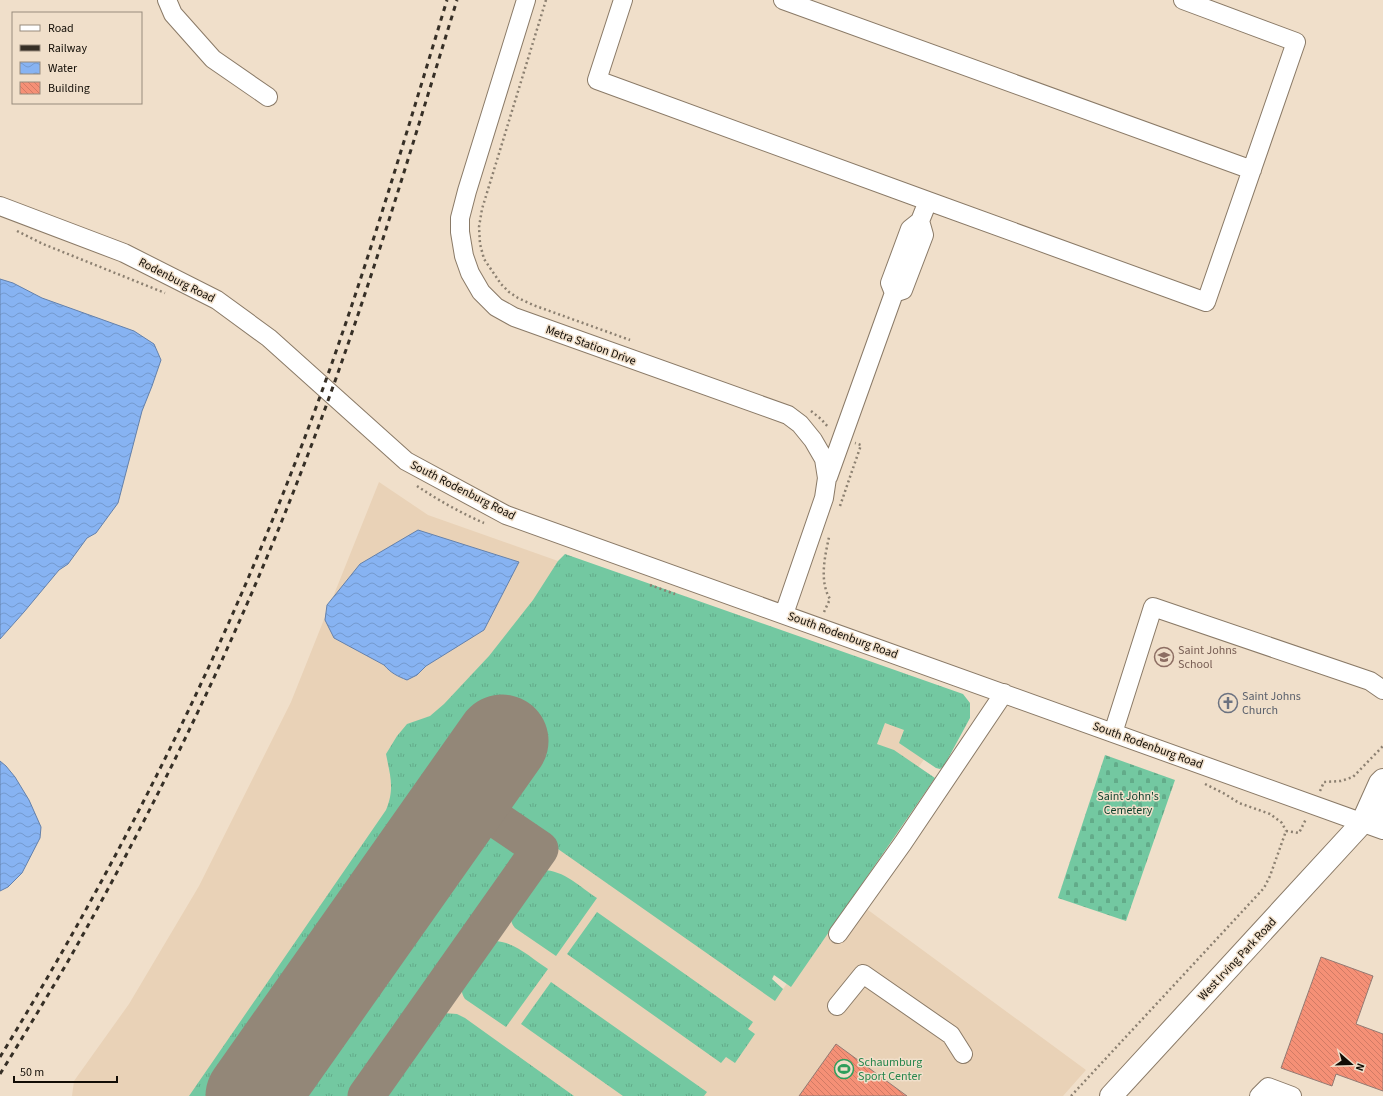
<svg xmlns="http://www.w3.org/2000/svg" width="1383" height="1096" font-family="'Source Sans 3',sans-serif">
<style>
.built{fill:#e9d2b7}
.grass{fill:url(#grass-tufts)}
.cemetery{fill:url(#cemetery-stones)}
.water{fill:url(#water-waves);stroke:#6481ab}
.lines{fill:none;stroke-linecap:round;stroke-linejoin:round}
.taxiway{stroke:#938778;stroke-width:37}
.runway{stroke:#938778;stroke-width:93}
.building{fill:url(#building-back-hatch);stroke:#937a73}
.minor-casing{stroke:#8a7a67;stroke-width:20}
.major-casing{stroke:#8a7a67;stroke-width:24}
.path{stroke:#8c8071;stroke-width:2.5;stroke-dasharray:2 3;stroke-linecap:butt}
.minor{stroke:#fff;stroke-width:18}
.major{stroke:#fff;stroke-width:22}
.rail{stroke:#362f26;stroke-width:3;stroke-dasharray:5 5;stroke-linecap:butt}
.labels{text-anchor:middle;stroke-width:3;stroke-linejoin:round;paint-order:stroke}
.street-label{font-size:12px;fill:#120d06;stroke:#f0dfca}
.education-label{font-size:12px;fill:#785e54;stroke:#f0dfca;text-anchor:start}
.worship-label{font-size:12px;fill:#5b616d;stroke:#f0dfca;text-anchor:start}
.park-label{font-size:12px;fill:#0c3f2c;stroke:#f0dfca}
.leisure-label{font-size:12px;fill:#27864d;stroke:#f0dfca;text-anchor:start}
</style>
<defs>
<pattern id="grass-tufts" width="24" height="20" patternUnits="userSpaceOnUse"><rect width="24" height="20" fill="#73c8a1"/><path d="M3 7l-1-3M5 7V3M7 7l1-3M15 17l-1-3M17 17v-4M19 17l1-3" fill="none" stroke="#62ab89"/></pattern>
<pattern id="cemetery-stones" width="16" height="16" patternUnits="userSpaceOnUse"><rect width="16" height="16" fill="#73c8a1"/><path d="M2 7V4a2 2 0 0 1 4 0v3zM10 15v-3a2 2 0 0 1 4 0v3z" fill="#62ab89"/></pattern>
<pattern id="water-waves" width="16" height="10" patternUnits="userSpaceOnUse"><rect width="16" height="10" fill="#87b3f2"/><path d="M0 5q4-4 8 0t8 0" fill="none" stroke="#7499ce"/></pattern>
<pattern id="building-back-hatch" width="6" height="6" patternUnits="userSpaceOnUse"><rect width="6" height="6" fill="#f59076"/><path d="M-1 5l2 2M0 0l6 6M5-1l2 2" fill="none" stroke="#d17b65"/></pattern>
</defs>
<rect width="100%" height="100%" fill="#f0dfca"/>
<path class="built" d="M379,482L428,515L558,561L954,716L772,979L783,989L849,896L1086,1070L1063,1096H72L74,1081L129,1004L199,886L291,702Z"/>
<path class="grass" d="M565,554L963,694L970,703V718L944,766L940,769L936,768L899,743L904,730L885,723L877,744L894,750L935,778L791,987L774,975L772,979L783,989L775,1001L495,805L531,754L480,717L213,1096H189L386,810C395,789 390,775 386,754L397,736L407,724L430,716L444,704L489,656L533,600L558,561Z
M490,836C506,838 514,844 516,860L351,1096H290L469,844L477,839Z
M541,870C563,869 580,887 597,898L556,956L515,928C510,922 510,917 513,909L536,876Z
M597,912L753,1022L748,1029L755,1034L735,1063L726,1057L721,1063L567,954Z
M492,941C513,940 531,958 548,969L506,1027L465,999C461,993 461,988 463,981L486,947Z
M551,982L707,1092L704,1096H623L521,1024Z
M443,1013L457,1014L465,1018L574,1096H380L432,1022Z"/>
<path class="cemetery" d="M1105,755L1175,780L1126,921L1058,898Z"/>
<path class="water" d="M0,279L13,283L42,298L134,331L154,344L161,360L152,386L142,411L118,503L96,533L87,538L68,564L59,570L24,612L0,639Z
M418,530L519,562L484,630L426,666L417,675L407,680C397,676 391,673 384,665L334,638L325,620L327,605L360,564Z
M0,761L6,766L15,777L29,800L41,827L40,838L22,873L8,887L0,891Z"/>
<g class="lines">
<path class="taxiway" d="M366,1096L540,849L463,797"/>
<path class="runway" d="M252,1096L502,741"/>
</g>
<path class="building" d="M1321,957L1373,976L1356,1024L1383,1034V1091L1336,1074L1332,1086L1281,1068Z
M836,1044L907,1096H799Z"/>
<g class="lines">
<g class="minor-casing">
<path id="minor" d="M167,0L173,14L213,59L268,97
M526,0L467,191L460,218V232L464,256L470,273L481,292L496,307L514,317L788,415L800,424L813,440L824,459L827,478L824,498L784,614
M623,0L597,80L928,201L920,221
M783,0L1252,170
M928,201L1206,302L1296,42L1183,0
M0,206L124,253L217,300L269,338L406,461L506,515L1383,830
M828,477L894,293L890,283L910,229L920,221L924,235L903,290L894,293
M1113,733L1153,607L1370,681L1383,690
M838,934L903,843L1004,693
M837,1006L863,974L951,1035L963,1054
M1259,1096L1268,1087L1292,1096"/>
</g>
<g class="major-casing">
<path id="major" d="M1362,823L1380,783L1383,780
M1111,1096L1362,823L1383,808"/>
</g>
<path class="path" d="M546,0L482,209L479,227L480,244L484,259L501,284L509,292L518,298L533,305L630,340
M17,231L43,244L165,293
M811,411L821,419L829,428
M417,486C438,500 461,513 484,523
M840,506L861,445L855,443
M650,585L675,594
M824,612L830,599C819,581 825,556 829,537
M1205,784L1225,794L1239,803L1270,814L1282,823L1286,831
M1320,791L1324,782L1341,781L1353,777L1383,746
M1286,831L1299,833L1306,819
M1071,1096L1264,888L1270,876L1286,831"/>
<use href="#minor" class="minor"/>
<use href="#major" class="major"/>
<path class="rail" d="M0,1057C122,858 226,648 308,429C361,288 403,144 447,0
M0,1074C23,1037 45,1000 67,963C156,806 235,643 300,475C361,319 408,159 457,0"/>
</g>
<defs>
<g id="school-ring" transform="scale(1)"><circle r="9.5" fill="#f0dfca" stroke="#8d6e63" stroke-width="1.5"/><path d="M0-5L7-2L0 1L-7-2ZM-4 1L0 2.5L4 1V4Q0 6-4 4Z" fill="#8d6e63"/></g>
<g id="church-ring" transform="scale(1)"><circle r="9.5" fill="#f0dfca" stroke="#6b7280" stroke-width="1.5"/><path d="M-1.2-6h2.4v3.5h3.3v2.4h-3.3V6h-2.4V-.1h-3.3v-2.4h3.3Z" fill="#6b7280"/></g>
<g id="stadium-ring" transform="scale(1)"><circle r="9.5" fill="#f0dfca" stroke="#2e9e5b" stroke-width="1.5"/><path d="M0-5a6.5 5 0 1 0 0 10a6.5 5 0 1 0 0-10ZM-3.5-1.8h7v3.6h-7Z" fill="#2e9e5b"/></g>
</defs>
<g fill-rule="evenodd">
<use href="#school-ring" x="1164" y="657"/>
<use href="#church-ring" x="1228" y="703"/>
<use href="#stadium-ring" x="844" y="1069"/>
</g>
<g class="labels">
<g class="street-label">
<text transform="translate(177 280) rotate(27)" y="4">Rodenburg Road</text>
<text transform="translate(591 345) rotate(20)" y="4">Metra Station Drive</text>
<text transform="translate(463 490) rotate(27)" y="4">South Rodenburg Road</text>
<text transform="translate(843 635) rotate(20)" y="4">South Rodenburg Road</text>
<text transform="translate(1148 745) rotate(20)" y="4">South Rodenburg Road</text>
<text transform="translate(1237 959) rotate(-47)" y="4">West Irving Park Road</text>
</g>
<g class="education-label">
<text x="1178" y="654">Saint Johns<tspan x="1178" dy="14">School</tspan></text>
</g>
<g class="worship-label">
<text x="1242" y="700">Saint Johns<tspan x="1242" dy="14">Church</tspan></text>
</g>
<g class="park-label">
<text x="1128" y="800">Saint John's<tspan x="1128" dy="14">Cemetery</tspan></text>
</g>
<g class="leisure-label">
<text x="858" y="1066">Schaumburg<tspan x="858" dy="14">Sport Center</tspan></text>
</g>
</g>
<rect x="12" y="12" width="130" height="92" fill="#f0dfca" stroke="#978b7c"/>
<rect x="20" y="25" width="20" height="6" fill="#ffffff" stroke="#978b7c"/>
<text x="48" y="32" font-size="12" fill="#120d06">Road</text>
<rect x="20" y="45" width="20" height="6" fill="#362f26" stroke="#978b7c"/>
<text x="48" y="52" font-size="12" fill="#120d06">Railway</text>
<rect x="20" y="62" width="20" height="12" fill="url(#water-waves)" stroke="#978b7c"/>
<text x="48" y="72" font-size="12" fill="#120d06">Water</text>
<rect x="20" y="82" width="20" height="12" fill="url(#building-back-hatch)" stroke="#978b7c"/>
<text x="48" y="92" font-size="12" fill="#120d06">Building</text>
<g transform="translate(1351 1064) rotate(110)" stroke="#f0dfca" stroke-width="3" paint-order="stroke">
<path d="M0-3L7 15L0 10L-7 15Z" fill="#120d06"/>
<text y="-6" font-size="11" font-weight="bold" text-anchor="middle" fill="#120d06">N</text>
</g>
<path d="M14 1076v6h103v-6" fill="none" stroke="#120d06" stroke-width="2"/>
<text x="20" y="1076" font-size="12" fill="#120d06" stroke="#f0dfca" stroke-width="3" paint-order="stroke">50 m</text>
</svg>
